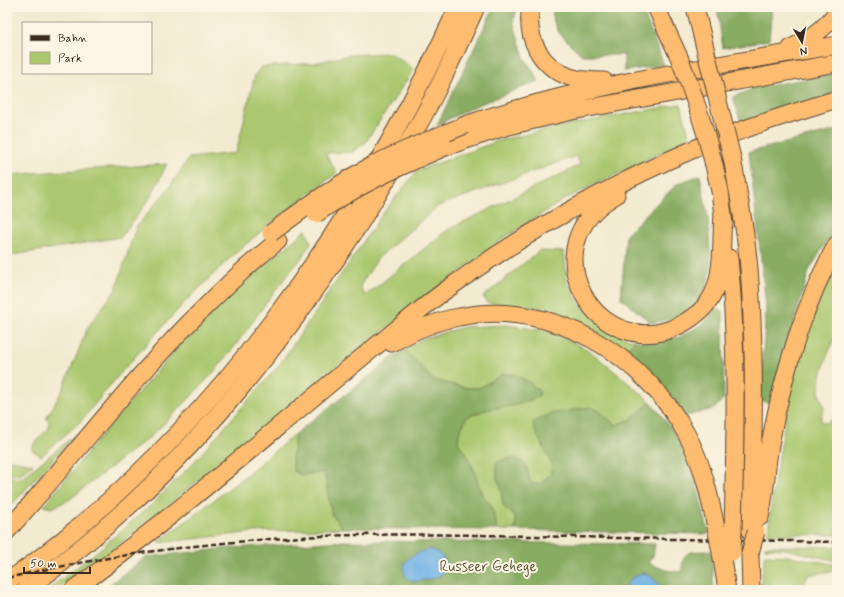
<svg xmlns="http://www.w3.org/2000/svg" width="844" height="597" font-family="Mynerve,sans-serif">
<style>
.green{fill:#abc86f;stroke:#737946;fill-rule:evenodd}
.forest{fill:#88ac62;stroke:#626b40}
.water{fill:#71b2e5;stroke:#566e82}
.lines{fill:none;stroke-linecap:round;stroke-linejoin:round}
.motorway-casing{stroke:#564739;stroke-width:19}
.motorway{stroke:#fdbc6f;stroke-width:17}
.rail{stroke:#3b2a1e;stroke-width:2.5;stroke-dasharray:6 3;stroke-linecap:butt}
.motorway-bridge-casing{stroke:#564739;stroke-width:19;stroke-linecap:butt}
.motorway-bridge{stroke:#fdbc6f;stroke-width:17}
.labels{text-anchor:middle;stroke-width:4;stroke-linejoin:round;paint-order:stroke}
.park-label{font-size:15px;fill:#5d5936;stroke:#fcf5e5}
</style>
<rect width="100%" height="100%" fill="#fcf5e5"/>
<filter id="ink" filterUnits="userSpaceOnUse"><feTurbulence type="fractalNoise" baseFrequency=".025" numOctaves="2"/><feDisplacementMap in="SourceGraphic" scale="8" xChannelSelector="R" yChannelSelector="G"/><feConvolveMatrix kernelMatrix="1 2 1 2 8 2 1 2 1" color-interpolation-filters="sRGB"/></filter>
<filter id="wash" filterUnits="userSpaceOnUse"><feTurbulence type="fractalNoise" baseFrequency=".012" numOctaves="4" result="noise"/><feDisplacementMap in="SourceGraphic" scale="16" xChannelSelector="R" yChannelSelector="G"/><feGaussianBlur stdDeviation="0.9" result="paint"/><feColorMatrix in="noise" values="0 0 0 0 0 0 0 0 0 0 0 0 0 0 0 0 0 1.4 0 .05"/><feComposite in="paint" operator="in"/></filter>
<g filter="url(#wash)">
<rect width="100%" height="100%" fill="#f2eacf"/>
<path class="green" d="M390,53L414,69L365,143L352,152L325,153L337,173L278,217L231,257L185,302L123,370L80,422L41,456L31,449L35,442L48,429L49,422L46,419L63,389L88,327L116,289L136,227L169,188L189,158L236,153L255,75L261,67L314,63L350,55Z
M681,104L690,139L565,199L498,242L339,365L167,506L115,548L55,590H47L93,555L151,505L195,461L280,364L383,213L417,171L501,140L568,125ZM576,156L580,165L449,229L365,296L360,286L378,258L438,206Z
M167,164L150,198L121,237L7,256V175Z
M306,230L311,243L299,261L271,296L235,346L214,372L179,409L151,436L70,499L52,508L44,506L114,420L188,336L240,286Z
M539,251L564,252L567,282L581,306L608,331L635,341L623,351C599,333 573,316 544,309C526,305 507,304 488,303L483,297Z
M837,264V339L834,338C828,355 819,373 819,392C820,401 828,406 821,415V421L824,423H827L837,417V535L768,534C771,502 776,471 782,440C787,408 792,376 803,345C812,317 824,290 837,264Z
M507,325L552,332L590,351L651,402L630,420L615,425L598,410L545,447L552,464L551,474L540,484H532L528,478L527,468L497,478L501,488L503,506L515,516L516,523L514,530H497L495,518L490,504L481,493L474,470L466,453L458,443L459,433L467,417L485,410L517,405L538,397L503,374L479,388H466L433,380L405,350L422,339L464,327Z
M76,434L7,510V462L10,460L33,464L19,475L10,474L9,477L21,479Z
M295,434L292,460L294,471L302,475L324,472L332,515L343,528L254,532L157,543L239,481Z
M765,546L837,547V561L785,549L765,548Z
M765,555L790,556L837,565V570L808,575L805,581L803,590H761V581Z"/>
<path class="forest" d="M494,7H518L513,21L524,57L539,81L475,106L437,125Z
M554,7H639L644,14L664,65L624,71V55H582L559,33L552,17Z
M717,7H772L769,40L723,48Z
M837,73V93L741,123L733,97L755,88Z
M837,130V224L809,271L770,403L760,401L766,306L749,152Z
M700,175L708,217L711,268L706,289L692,308L673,319L651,323L621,298L626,234L677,184Z
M716,308L723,312L724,398L714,409L686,416L652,376L623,351L635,341L657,342L680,337L703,324Z
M405,350L433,380L466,388H479L503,374H514L529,382L540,392L538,397L517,405L485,410L467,417L459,433L458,443L466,453L474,470L481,493L490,504L495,518L497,530L343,528L332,515L324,472L302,475L294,471L292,460L295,434L392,358Z
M651,402L674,432L692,467L709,534L514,530L516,523L515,516L503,506L501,488L497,478L496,463C505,457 523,455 527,469C529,475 528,478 532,484H540L551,474L552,464L535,431L533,423L539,419L550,414L590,407L598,410L615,425L630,420Z
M346,541L655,544L653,556L648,563L666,570L682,572C682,548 691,552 711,551L714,590H663L654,579L644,573L634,577L627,583L628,590H110V584L146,557L232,548Z"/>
<path class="water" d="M429,549C436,551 440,553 444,559C456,575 425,582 414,581C410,580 406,578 405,574C399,558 418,553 429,549Z
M644,573L654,579L663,590H628L627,583L634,577Z"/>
</g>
<g filter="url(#ink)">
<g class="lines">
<g class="motorway-casing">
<path id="motorway" d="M531,7C525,37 540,67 570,77C581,81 592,81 604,81
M656,7L679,57
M695,7L706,52
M791,48C809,39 826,29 837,11
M465,125C585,84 712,66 837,45
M445,147L505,127L572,111L837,63
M732,158C739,195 746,232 749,269C756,356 753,445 751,532
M714,165L720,191L724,224
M616,195C525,246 599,367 680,325C693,318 707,307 713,294C724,271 721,239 723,213
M729,258C738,349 735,441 733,532
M392,343C413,331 435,321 459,317C552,298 646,356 688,437C704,467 710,499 717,532
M760,517C766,492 766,464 771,439C784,371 803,305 837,244
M7,531C74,457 134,376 206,306C229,283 252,261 278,241
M721,552L727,590
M750,553L751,590
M7,582C209,440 355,229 458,7
M25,590C190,475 317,305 415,131C438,91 457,49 476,7
M73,590C181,513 278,424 381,342C403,324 424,306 446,290C523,234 606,187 694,149C740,129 789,114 837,99"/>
</g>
<use href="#motorway" class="motorway"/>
<path class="rail" d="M7,578C111,554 216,541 322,536C406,533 490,535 573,537C661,539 749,540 837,542"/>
<g class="motorway-bridge-casing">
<path id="motorway-bridge" d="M706,52L732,158
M679,57C693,92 705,128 714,165
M316,214C355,186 401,166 445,147
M271,233C304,208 337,184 373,165C403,150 434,138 465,125
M717,532L721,552
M732,552L733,532
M750,553L756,532"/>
</g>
<use href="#motorway-bridge" class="motorway-bridge"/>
</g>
</g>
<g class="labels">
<g class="park-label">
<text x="488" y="571">Russeer Gehege</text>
</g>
</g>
<rect width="844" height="597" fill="none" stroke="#fcf5e5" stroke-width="24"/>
<rect x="22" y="22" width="130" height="52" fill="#fcf5e5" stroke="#afa495"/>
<rect x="30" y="35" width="20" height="6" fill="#3b2a1e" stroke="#afa495"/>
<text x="58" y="42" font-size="12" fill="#3b2a1e">Bahn</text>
<rect x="30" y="52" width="20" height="12" fill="#abc86f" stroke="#afa495"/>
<text x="58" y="62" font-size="12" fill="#3b2a1e">Park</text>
<g transform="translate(802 42) rotate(170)" stroke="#fcf5e5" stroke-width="3" paint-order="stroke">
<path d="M0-3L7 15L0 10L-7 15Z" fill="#3b2a1e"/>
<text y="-6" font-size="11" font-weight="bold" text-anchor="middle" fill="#3b2a1e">N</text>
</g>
<path d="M24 567v6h66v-6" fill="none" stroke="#3b2a1e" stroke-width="2"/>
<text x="30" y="567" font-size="12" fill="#3b2a1e" stroke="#fcf5e5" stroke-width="3" paint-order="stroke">50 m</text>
</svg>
